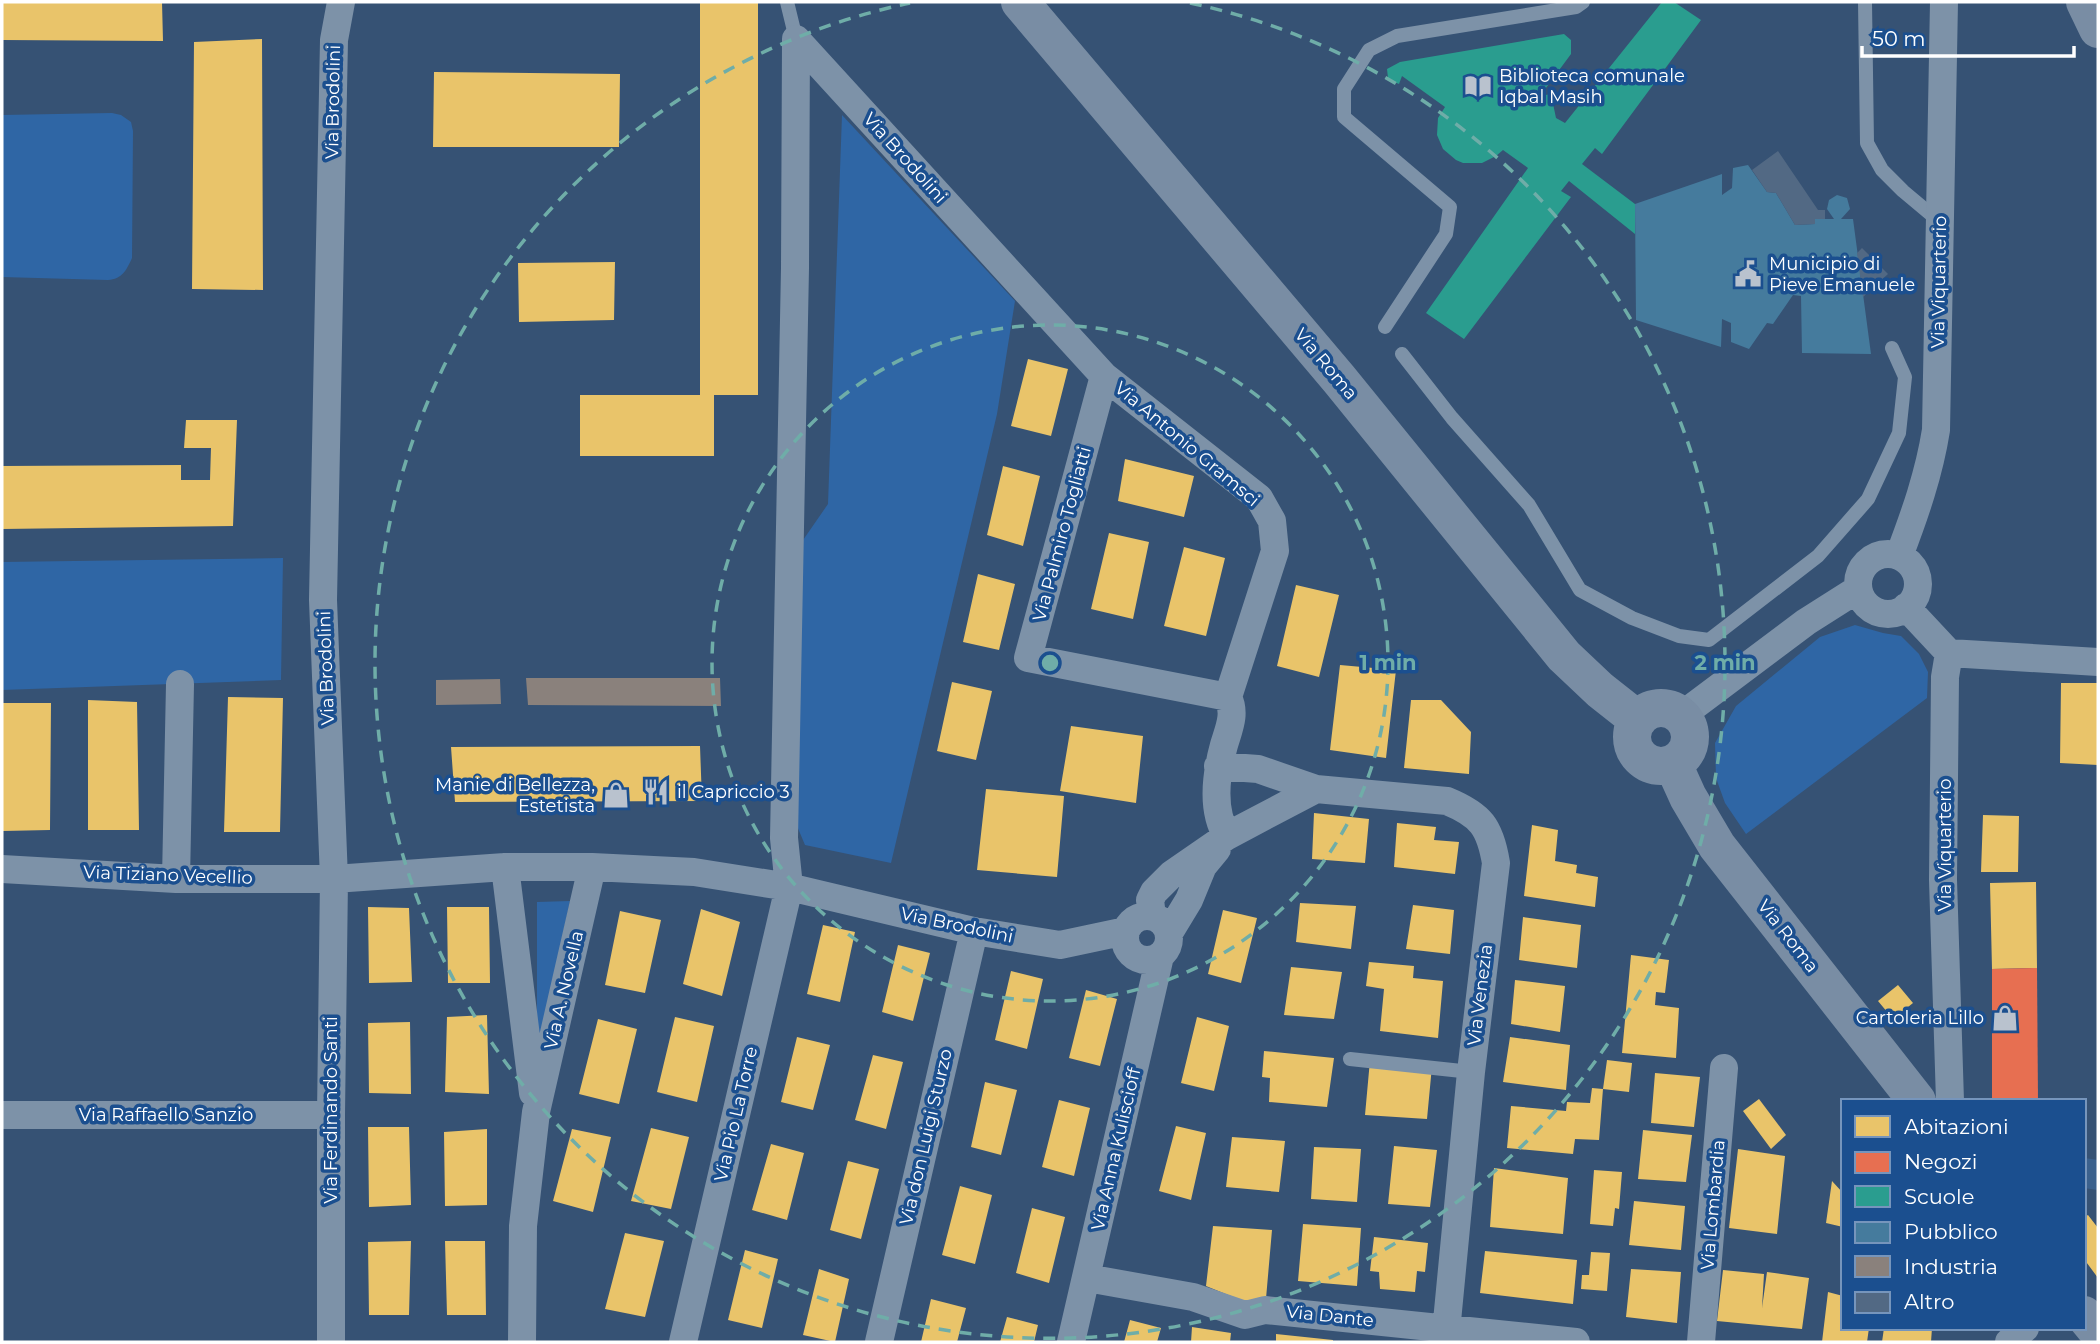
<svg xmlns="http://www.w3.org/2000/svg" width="2100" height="1344" font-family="Montserrat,sans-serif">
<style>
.green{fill:#2f66a5}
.homes{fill:#e9c46a}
.shops{fill:#e76f51}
.schools{fill:#2a9d8f}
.public{fill:#457b9d}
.industry{fill:#8a817c}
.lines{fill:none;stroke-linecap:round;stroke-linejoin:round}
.canal{stroke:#3b618d;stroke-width:30}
.building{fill:#526984}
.lane{stroke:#7d92a8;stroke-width:14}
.street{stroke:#7d92a8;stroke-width:28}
.secondary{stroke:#798da4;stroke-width:38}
.ring{fill:none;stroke:#6fada8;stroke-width:3.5;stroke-dasharray:12 9}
.labels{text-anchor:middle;stroke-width:7;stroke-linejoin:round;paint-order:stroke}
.poi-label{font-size:18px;fill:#fff;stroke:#1b4f8f;text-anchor:start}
.street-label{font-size:18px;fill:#fff;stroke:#1b4f8f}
.centre{fill:#6fada8;stroke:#1b4f8f;stroke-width:3.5}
.ring-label{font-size:21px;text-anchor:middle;font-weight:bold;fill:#6fada8;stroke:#1b4f8f;stroke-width:7;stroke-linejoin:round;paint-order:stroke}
</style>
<rect width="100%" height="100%" fill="#365274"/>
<path class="green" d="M112,113L121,115L131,122L133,131L132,258C126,271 122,279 108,280L2,277V115Z
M842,115L1015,301L997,414L891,863L805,845L797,826L801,543L828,504Z
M283,558L281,680L2,690V562Z
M1855,625L1883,633L1901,636L1919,654L1928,672L1927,698L1746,834L1725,803L1716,778L1715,743L1736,706L1820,637Z
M570,901L537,1053V902Z"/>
<path class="homes" d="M2,2H162L163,41L2,40Z
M700,2H758V395H714V456H580V395H700Z
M262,39L263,290L192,289L194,42Z
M434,72L620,74L619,147H433Z
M615,262L614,320L519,322L518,263Z
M1028,359L1068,369L1051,436L1011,426Z
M186,420H237L233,526L2,529V466L181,465V480H210L211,448H184Z
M1125,459L1194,476L1184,517L1118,501Z
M1003,466L1040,476L1023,546L987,535Z
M1109,533L1149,542L1133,619L1091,609Z
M1184,547L1225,558L1206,636L1164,626Z
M978,574L1015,584L999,650L963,642Z
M1296,585L1339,595L1319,677L1277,666Z
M1340,665L1396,670L1386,758L1330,750Z
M952,682L992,691L976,760L937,751Z
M2061,683H2098V765L2060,763Z
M228,697L283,698L280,832H224Z
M88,700L137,702L139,830H88Z
M1411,700H1441L1471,732L1469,774L1404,768Z
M3,703H51L50,830L3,831Z
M1071,726L1143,736L1136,803L1060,791Z
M700,746L702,801L455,802L451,747Z
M986,789L1064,796L1057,877L977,870Z
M1314,813L1369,819L1365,863L1312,859Z
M1983,815L2019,816L2018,872H1981Z
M1397,823L1436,827L1434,840L1459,842L1455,874L1394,867Z
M1532,825L1558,830L1555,861L1577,865L1576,873L1598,877L1595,907L1524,896Z
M2036,882L2037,968L1992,969L1990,883Z
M1300,903L1356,906L1351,949L1296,942Z
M1413,905L1454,910L1450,954L1406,949Z
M368,907L409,908L412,982L369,983Z
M447,907H489L490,983H448Z
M701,909L740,922L722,996L683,984Z
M1223,910L1257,918L1241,983L1208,974Z
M620,911L661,920L645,993L605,985Z
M1523,917L1581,925L1577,968L1519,960Z
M823,925L855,932L840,1002L807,994Z
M898,945L930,953L913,1021L882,1012Z
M1631,955L1669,960L1665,993L1656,992L1655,1005L1679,1008L1676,1058L1622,1053Z
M1369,962L1414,966L1413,978L1443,981L1438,1038L1380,1031L1384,989L1366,986Z
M1291,967L1342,972L1334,1019L1284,1015Z
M1011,971L1043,979L1027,1049L995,1040Z
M1515,980L1565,986L1560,1032L1511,1024Z
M1898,985L1913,1003L1893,1019L1878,1001Z
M1086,990L1117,999L1100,1066L1069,1058Z
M487,1015L489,1094L445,1092L447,1017Z
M675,1017L714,1026L697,1102L657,1092Z
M1197,1017L1229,1026L1214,1091L1181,1083Z
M598,1019L637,1029L619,1104L579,1094Z
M410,1022L411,1094L369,1093L368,1023Z
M797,1037L830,1045L813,1110L781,1102Z
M1510,1037L1570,1045L1566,1090L1503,1082Z
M1264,1051L1334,1058L1327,1107L1269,1102L1270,1078L1262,1077Z
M873,1055L903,1062L886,1129L855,1120Z
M1370,1060L1432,1066L1427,1119L1365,1115Z
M1607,1060L1632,1063L1629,1092L1603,1089Z
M1655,1073L1700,1077L1694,1127L1651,1123Z
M985,1082L1017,1090L1001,1155L971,1147Z
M1592,1088L1603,1089L1599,1140L1575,1139L1573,1154L1507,1148L1511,1106L1566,1111L1567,1102L1590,1103Z
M1759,1099L1786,1135L1771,1149L1743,1111Z
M1059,1100L1090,1108L1074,1176L1042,1167Z
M1176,1126L1206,1133L1191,1200L1159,1191Z
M368,1127H409L411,1205L369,1207Z
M651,1128L689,1137L671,1209L631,1201Z
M487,1129V1205L445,1206L444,1132Z
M572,1129L611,1137L593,1212L553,1201Z
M1643,1130L1692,1135L1686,1182L1638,1179Z
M1232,1137L1285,1141L1279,1192L1226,1187Z
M771,1144L804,1153L787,1220L752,1210Z
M1394,1146L1437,1150L1430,1207L1388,1204Z
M1314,1147L1361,1149L1357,1202L1311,1199Z
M1738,1149L1785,1156L1777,1234L1729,1228Z
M848,1161L879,1169L861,1239L830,1230Z
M1494,1168L1568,1178L1563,1234L1490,1227Z
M1594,1170L1622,1172L1619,1209L1615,1208L1613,1226L1590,1224Z
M1832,1181L1843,1193V1227L1826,1223Z
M960,1186L992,1195L975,1264L942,1255Z
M1634,1201L1685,1206L1681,1250L1629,1245Z
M1032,1208L1065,1217L1049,1283L1016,1273Z
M2088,1215L2098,1228V1278L2084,1259V1217Z
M1303,1224L1361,1228L1357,1286L1298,1281Z
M1213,1226L1272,1230L1265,1310L1206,1286Z
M625,1233L664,1241L645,1317L605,1309Z
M1374,1237L1428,1243L1425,1272L1417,1271L1415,1292L1380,1289L1379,1272L1370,1271Z
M411,1241L409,1315H369L368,1242Z
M445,1241H485L486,1315H447Z
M745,1250L778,1259L762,1328L728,1320Z
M1485,1251L1577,1260L1573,1304L1480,1293Z
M1591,1252L1610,1253L1607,1291L1581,1289L1582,1275H1589Z
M819,1269L849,1279L835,1342L803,1335Z
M1631,1269L1681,1272L1677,1323L1626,1317Z
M1723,1270L1764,1274L1762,1308L1767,1272L1809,1278L1802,1329L1717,1321Z
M1828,1292L1843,1296V1328H1869L1867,1342H1822Z
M931,1299L966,1308L957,1342H921Z
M1007,1317L1038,1325L1034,1342H1000Z
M1130,1320L1161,1328L1157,1342H1124Z
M1192,1327L1231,1333L1230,1342H1191Z
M1884,1328H1932L1931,1342H1882Z
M1276,1334L1333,1340V1342H1276Z"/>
<path class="shops" d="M2037,968L2038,1101H1992V969Z"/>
<path class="schools" d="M1662,2H1674L1701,20L1602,154L1595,148L1582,164L1635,204V234L1569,181L1561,191L1571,197L1464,339L1426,313L1528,168L1503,150L1496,156L1482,163H1463L1456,160L1443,149L1437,135L1438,118L1445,107L1402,76L1399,84L1392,81L1388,78L1387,69L1400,62L1564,34L1571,40V54L1540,96L1551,94L1556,118L1565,123Z"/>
<path class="public" d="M1748,165L1767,192L1776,193L1795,225L1815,224V219H1834L1827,209L1829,200L1837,195L1847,198L1850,209L1841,219H1853L1871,354L1802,353L1801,296L1793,295L1773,324L1767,323L1749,349L1731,342V323L1722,319L1721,347L1636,320L1635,204L1722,174V195L1732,188L1733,168Z"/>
<path class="industry" d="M526,678H720L721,706L528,705Z
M500,679L501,704L436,705V680Z"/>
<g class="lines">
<path class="canal" d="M2084,1173L2098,1175"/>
</g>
<path class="building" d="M1778,151L1818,210H1825V219H1815V224L1795,225L1776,193L1767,192L1752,170Z
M1862,248L1888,274L1863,297L1857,253Z"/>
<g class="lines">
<path class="lane" d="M787,2L796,39
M1865,2L1867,143L1882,170L1903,191L1940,222
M1385,327L1446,234L1450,207L1344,117V89L1369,50L1397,36L1576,7L1583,2
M1402,354L1452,418L1529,505L1580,590L1632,618L1679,636L1709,640L1818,556L1868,499L1899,433L1905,377L1892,348
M1350,1059L1471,1072"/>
<path class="street" d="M341,2L334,40L323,600L334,879L505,867H592L694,872L789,887L974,931L1060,945L1126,931
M1104,376L1028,658L1228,697
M1858 584a30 30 0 1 1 60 0a30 30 0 1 1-60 0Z
M1899,556C1915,514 1929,474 1936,430L1944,2
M1906,607L1949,653
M1949,653L1945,677L1943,880L1950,1101
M1949,653L2098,662
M1682,715L1806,622L1858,589
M1218,766L1258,769L1316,789
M505,867L533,1093
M2,869L176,879H334L331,1115V1342
M176,879L180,684
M1125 938a22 22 0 1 1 44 0a22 22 0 1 1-44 0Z
M1152,916L1150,900L1154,892L1172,874L1227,836L1316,789L1447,801C1481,815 1490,827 1496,863L1471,1072L1445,1342
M1169,933L1189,900L1203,866L1217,849
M2,1115H331
M1087,1278L1193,1297L1245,1315L1265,1310L1576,1342
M522,1342L523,1226L536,1112L592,867
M683,1342L789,887L784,838L795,268L796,39L1104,376L1259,498L1272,521L1275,551L1228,697C1236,714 1229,728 1224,745C1216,774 1211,810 1227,836
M879,1342L974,931
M1071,1342L1160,956
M1701,1342L1724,1068
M2009,1342L2025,1328"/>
<path class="secondary" d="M1020,2L1339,379L1564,656L1600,690L1638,720
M2085,2L2098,29
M1632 737a29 29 0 1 1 58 0a29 29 0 1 1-58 0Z
M1673,764L1688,797L1717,846L1917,1101
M2084,1315L2098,1332"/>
</g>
<g class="ring">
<circle cx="1050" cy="663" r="338"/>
<path d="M1190 3A675 675 0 1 1 910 3"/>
</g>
<defs>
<g id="library-bare" transform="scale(2.1)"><path d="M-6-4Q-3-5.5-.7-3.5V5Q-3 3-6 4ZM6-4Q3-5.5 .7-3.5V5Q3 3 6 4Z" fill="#b9c2ce" stroke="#1b4f8f" stroke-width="2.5" paint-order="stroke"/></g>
<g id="civic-bare" transform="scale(2.1)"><path d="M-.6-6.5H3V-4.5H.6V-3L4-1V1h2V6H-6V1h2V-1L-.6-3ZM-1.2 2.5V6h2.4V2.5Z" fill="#b9c2ce" stroke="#1b4f8f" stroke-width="2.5" paint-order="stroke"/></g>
<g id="restaurant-bare" transform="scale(2.1)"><path d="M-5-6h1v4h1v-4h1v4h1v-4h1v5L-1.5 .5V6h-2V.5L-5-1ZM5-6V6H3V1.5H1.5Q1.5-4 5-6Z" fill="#b9c2ce" stroke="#1b4f8f" stroke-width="2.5" paint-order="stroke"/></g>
<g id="shop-bare" transform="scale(2.1)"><path d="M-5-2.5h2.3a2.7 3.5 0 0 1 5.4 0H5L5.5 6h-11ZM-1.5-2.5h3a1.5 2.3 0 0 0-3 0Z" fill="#b9c2ce" stroke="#1b4f8f" stroke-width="2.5" paint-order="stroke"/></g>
</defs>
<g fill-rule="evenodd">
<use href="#library-bare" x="1478" y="86"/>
<use href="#civic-bare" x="1748" y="274"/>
<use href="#restaurant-bare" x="656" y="792"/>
<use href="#shop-bare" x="616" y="795"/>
<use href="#shop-bare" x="2005" y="1018"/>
</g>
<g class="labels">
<g class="poi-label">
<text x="1499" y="82">Biblioteca comunale<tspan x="1499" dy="21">Iqbal Masih</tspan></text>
<text x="1769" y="270">Municipio di<tspan x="1769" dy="21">Pieve Emanuele</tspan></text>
<text x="595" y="791" text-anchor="end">Manie di Bellezza,<tspan x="595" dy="21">Estetista</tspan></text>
<text x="677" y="798">il Capriccio 3</text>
<text x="1984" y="1024" text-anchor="end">Cartoleria Lillo</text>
</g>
<g class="street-label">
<text transform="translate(333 102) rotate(-89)" y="6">Via Brodolini</text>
<text transform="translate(905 158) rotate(48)" y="6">Via Brodolini</text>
<text transform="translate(1939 282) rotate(-89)" y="6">Via Viquarterio</text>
<text transform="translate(1326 364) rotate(50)" y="6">Via Roma</text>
<text transform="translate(1187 444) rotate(40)" y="6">Via Antonio Gramsci</text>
<text transform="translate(1062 534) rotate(-75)" y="6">Via Palmiro Togliatti</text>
<text transform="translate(326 668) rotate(-92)" y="6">Via Brodolini</text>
<text transform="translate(1945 845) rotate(-90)" y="6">Via Viquarterio</text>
<text transform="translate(168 875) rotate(2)" y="6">Via Tiziano Vecellio</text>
<text transform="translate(957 925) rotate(12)" y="6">Via Brodolini</text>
<text transform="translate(1788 936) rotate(52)" y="6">Via Roma</text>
<text transform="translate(564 990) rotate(-77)" y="6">Via A. Novella</text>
<text transform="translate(1480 995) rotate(-83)" y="6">Via Venezia</text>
<text transform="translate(331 1110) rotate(-90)" y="6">Via Ferdinando Santi</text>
<text transform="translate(736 1114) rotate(-77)" y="6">Via Pio La Torre</text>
<text x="166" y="1121">Via Raffaello Sanzio</text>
<text transform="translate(926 1137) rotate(-77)" y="6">Via don Luigi Sturzo</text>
<text transform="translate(1116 1149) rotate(-77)" y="6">Via Anna Kuliscioff</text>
<text transform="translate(1713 1205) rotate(-85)" y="6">Via Lombardia</text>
<text transform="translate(1330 1316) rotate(6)" y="6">Via Dante</text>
</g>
</g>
<circle cx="1050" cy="663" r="10" class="centre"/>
<g class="ring-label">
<text x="1388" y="670">1 min</text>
<text x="1725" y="670">2 min</text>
</g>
<rect width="2100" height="1344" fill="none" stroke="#ffffff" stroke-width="7"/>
<rect x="1841" y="1099" width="245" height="231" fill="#1b4f8f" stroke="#7695bc" stroke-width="2"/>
<rect x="1855" y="1116" width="35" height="21" fill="#e9c46a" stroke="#7695bc" stroke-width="2"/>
<text x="1904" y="1134" font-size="21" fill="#ffffff">Abitazioni</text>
<rect x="1855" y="1152" width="35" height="21" fill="#e76f51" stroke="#7695bc" stroke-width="2"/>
<text x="1904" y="1169" font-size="21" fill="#ffffff">Negozi</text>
<rect x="1855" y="1186" width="35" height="21" fill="#2a9d8f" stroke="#7695bc" stroke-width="2"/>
<text x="1904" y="1204" font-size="21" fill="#ffffff">Scuole</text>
<rect x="1855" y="1222" width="35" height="21" fill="#457b9d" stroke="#7695bc" stroke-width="2"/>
<text x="1904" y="1239" font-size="21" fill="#ffffff">Pubblico</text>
<rect x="1855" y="1256" width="35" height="21" fill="#8a817c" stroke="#7695bc" stroke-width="2"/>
<text x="1904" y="1274" font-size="21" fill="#ffffff">Industria</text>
<rect x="1855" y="1292" width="35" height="21" fill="#526984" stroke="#7695bc" stroke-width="2"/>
<text x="1904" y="1309" font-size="21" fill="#ffffff">Altro</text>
<path d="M1862 46v10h212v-10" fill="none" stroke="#ffffff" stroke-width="3.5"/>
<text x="1872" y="46" font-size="21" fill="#ffffff" stroke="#1b4f8f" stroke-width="5" paint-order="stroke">50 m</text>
</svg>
